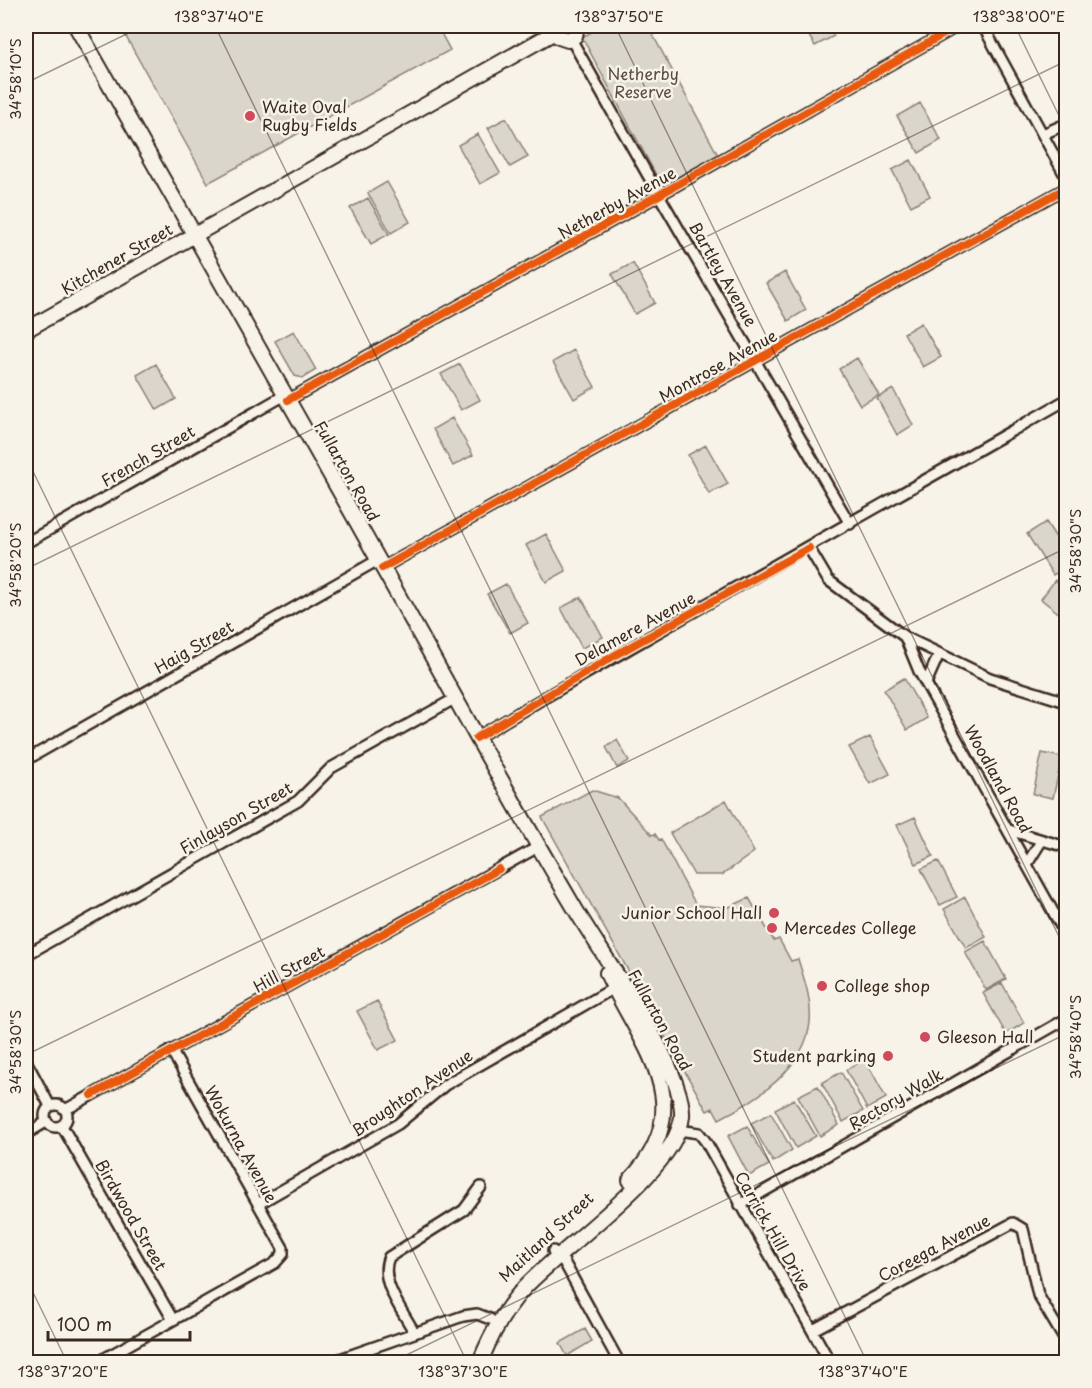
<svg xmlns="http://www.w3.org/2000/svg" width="1092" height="1388" font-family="'Playpen Sans',sans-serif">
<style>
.green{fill:#dbd6cb;stroke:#8b8074;stroke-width:1.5}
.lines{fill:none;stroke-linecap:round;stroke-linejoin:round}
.street-casing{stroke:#3b2a1e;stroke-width:14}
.secondary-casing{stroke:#3b2a1e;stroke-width:18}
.street{stroke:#f7f3e8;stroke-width:9}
.secondary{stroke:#f7f3e8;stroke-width:14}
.cycleway-casing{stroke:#f7f3e8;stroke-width:11}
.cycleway{stroke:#e8590c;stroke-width:8}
.ticks{fill:none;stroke:#3b2a1e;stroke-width:1.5;stroke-opacity:0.45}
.poi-dot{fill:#d1495b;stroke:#f7f3e8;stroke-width:2}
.labels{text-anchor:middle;stroke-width:5;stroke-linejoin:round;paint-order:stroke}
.park-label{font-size:16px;fill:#5b4c41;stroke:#f7f3e8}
.poi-label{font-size:16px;fill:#3b2a1e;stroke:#f7f3e8;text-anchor:start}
.street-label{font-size:16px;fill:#3b2a1e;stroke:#f7f3e8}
.neatline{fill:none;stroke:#3b2a1e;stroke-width:2}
.ticks-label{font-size:15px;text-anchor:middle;fill:#3b2a1e}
</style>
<rect width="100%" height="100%" fill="#f7f3e8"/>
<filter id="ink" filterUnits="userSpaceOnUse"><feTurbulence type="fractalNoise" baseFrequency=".0167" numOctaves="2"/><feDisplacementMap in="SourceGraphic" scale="12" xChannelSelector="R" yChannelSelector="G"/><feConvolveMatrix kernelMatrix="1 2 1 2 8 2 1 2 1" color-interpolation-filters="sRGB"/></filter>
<g filter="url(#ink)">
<path class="green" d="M120,26H437L450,50L208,183Z
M603,26H648L718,155L662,186L582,37Z
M803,26H828L834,36L815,46Z
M920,103L941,140L919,153L897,116Z
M506,118L528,157L510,167L488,128Z
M478,134L500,173L480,184L458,145Z
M911,160L930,196L911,206L892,170Z
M387,182L410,222L391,233L368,193Z
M368,198L389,234L371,244L350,208Z
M633,263L655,303L635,314L612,274Z
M785,272L806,310L788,321L766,283Z
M921,323L941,357L923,367L904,333Z
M294,331L316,370L303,378L295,376L275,341Z
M574,350L595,387L574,399L553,362Z
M857,358L879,395L860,405L839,369Z
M156,364L176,399L157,410L137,375Z
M460,364L480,400L461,410L441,374Z
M893,389L913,425L897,435L877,398Z
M452,418L473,455L453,466L433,429Z
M706,445L728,484L709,494L688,455Z
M1046,522L1066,553V567L1053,575L1027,534Z
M546,534L566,571L546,582L526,545Z
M1055,580L1066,589V619L1041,599Z
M506,584L528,623L510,633L487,594Z
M581,597L603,637L582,648L561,608Z
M904,678L927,718L907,730L884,690Z
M870,737L890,774L870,784L849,747Z
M617,740L629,761L617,768L606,747Z
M1042,753L1062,757L1053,798L1033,794Z
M592,790L618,798L652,835L655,834L659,840L661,839L696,905L727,908L749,898L774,941L779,939L791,961L798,959C804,979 812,1000 810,1022C806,1067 756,1101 719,1119L713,1108L707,1111L542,817Z
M726,800L754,852L722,875H694L670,833Z
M915,817L933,856L916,864L897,825Z
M938,861L957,897L940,905L921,869Z
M965,897L986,937L966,948L944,909Z
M985,941L1006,979L986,990L965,952Z
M1002,983L1024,1023L1006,1034L983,993Z
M377,1001L398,1040L378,1050L357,1011Z
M865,1059L886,1098L867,1109L846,1070Z
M841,1072L863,1111L843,1122L822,1083Z
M818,1086L839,1125L820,1136L798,1096Z
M794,1099L816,1136L796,1148L775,1109Z
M771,1113L792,1150L773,1162L751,1123Z
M747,1126L769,1165L749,1176L728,1136Z
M585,1329L592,1341L567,1356L560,1343Z"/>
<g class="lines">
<g class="street-casing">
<path id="street" d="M983,26L1066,177
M571,39L659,195L850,524
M1043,134L1066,124
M288,400L659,195L958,26
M26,543L285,395
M809,548L828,580L905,637L990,678L1066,702
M382,568L1066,188
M905,637L919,671L1066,935
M927,681L939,654
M476,738C671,622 870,512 1066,400
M26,760L378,560
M1009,830L1066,847
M1027,864L1042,840
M26,955L298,801L331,768L454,699
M26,1061L50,1106
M45 1116a11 11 0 1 1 22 0a11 11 0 1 1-22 0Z
M65,1110L538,847
M62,1126L173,1320
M679,1130L699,1133L706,1142L830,1362
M26,1134L46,1122
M258,1204L398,1124L445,1085L614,988
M740,1205L1066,1019
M553,1251L564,1262L619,1362
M813,1330L1013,1223L1023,1229L1038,1295L1066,1342
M414,1332C403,1311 378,1281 389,1257L464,1210L481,1187
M98,1362L275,1263L283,1254V1248L171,1050
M331,1362L463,1316L477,1314L490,1319"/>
</g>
<g class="secondary-casing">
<path id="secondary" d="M76,26C178,207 282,388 384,570C447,682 508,796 574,907C600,952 685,1069 682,1116C678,1169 562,1247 524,1288C504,1310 491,1335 480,1362
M555,26L559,37L568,40L575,36L577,26
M26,330L555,32
M607,973C640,1045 702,1105 630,1180"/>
</g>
<use href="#street" class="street"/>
<use href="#secondary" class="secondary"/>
<g class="cycleway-casing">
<path id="cycleway" d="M288,400L659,195L958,26
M382,568L1066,188
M476,738L617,654L809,548
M92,1095L499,869"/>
</g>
<use href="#cycleway" class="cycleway"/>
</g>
</g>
<path class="ticks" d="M215,26L867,1362M615,26L1066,951M1015,26L1066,130M26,83L143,26M26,457L467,1362M26,569L1066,61M26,1055L1066,548M26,1278L67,1362M392,1362L1066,1034"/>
<g class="poi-dot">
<circle cx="250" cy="116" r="6"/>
<circle cx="774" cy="913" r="6"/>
<circle cx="772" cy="928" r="6"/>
<circle cx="822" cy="986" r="6"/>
<circle cx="925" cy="1037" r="6"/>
<circle cx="888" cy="1056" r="6"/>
</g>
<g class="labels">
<g class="park-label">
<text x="643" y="80">Netherby<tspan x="643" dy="18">Reserve</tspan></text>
</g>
<g class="poi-label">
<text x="262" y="113">Waite Oval<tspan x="262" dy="18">Rugby Fields</tspan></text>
<text x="762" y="919" text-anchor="end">Junior School Hall</text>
<text x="784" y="934">Mercedes College</text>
<text x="834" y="992">College shop</text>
<text x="937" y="1043">Gleeson Hall</text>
<text x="876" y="1062" text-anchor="end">Student parking</text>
</g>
<g class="street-label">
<text transform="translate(617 203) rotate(-29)" y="6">Netherby Avenue</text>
<text transform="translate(117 259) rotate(-30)" y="6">Kitchener Street</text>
<text transform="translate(723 274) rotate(60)" y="6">Bartley Avenue</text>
<text transform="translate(718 366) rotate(-29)" y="6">Montrose Avenue</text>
<text transform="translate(148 456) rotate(-30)" y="6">French Street</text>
<text transform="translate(347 471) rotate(60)" y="6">Fullarton Road</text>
<text transform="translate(635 629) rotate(-29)" y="6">Delamere Avenue</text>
<text transform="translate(194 647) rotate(-30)" y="6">Haig Street</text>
<text transform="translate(998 779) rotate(61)" y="6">Woodland Road</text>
<text transform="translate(236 818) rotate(-30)" y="6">Finlayson Street</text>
<text transform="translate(289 969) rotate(-29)" y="6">Hill Street</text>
<text transform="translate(660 1020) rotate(61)" y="6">Fullarton Road</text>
<text transform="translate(412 1093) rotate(-34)" y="6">Broughton Avenue</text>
<text transform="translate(896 1099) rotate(-30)" y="6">Rectory Walk</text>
<text transform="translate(241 1144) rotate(61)" y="6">Wokurna Avenue</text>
<text transform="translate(131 1215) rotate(60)" y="6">Birdwood Street</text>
<text transform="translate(773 1231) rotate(60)" y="6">Carrick Hill Drive</text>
<text transform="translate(546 1237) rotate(-43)" y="6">Maitland Street</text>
<text transform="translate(934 1248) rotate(-28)" y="6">Coreega Avenue</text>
</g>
</g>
<rect width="1092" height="1388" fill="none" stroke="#f7f3e8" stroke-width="66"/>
<path d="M48 1331v9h142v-9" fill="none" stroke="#3b2a1e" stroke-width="3"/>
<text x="57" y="1331" font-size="18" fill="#3b2a1e" stroke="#f7f3e8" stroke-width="4.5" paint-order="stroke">100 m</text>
<rect x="33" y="33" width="1026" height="1322" class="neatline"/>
<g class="ticks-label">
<text x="219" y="22">138°37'40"E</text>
<text x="619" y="22">138°37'50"E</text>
<text x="1019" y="22">138°38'00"E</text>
<text transform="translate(16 79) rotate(-90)" y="5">34°58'10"S</text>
<text transform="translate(1076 551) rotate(-90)" y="5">34°58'30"S</text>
<text transform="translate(16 565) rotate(-90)" y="5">34°58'20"S</text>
<text transform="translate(1076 1037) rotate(-90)" y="5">34°58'40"S</text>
<text transform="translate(16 1052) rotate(-90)" y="5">34°58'30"S</text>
<text x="63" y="1377">138°37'20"E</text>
<text x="463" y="1377">138°37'30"E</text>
<text x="863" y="1377">138°37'40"E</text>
</g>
</svg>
